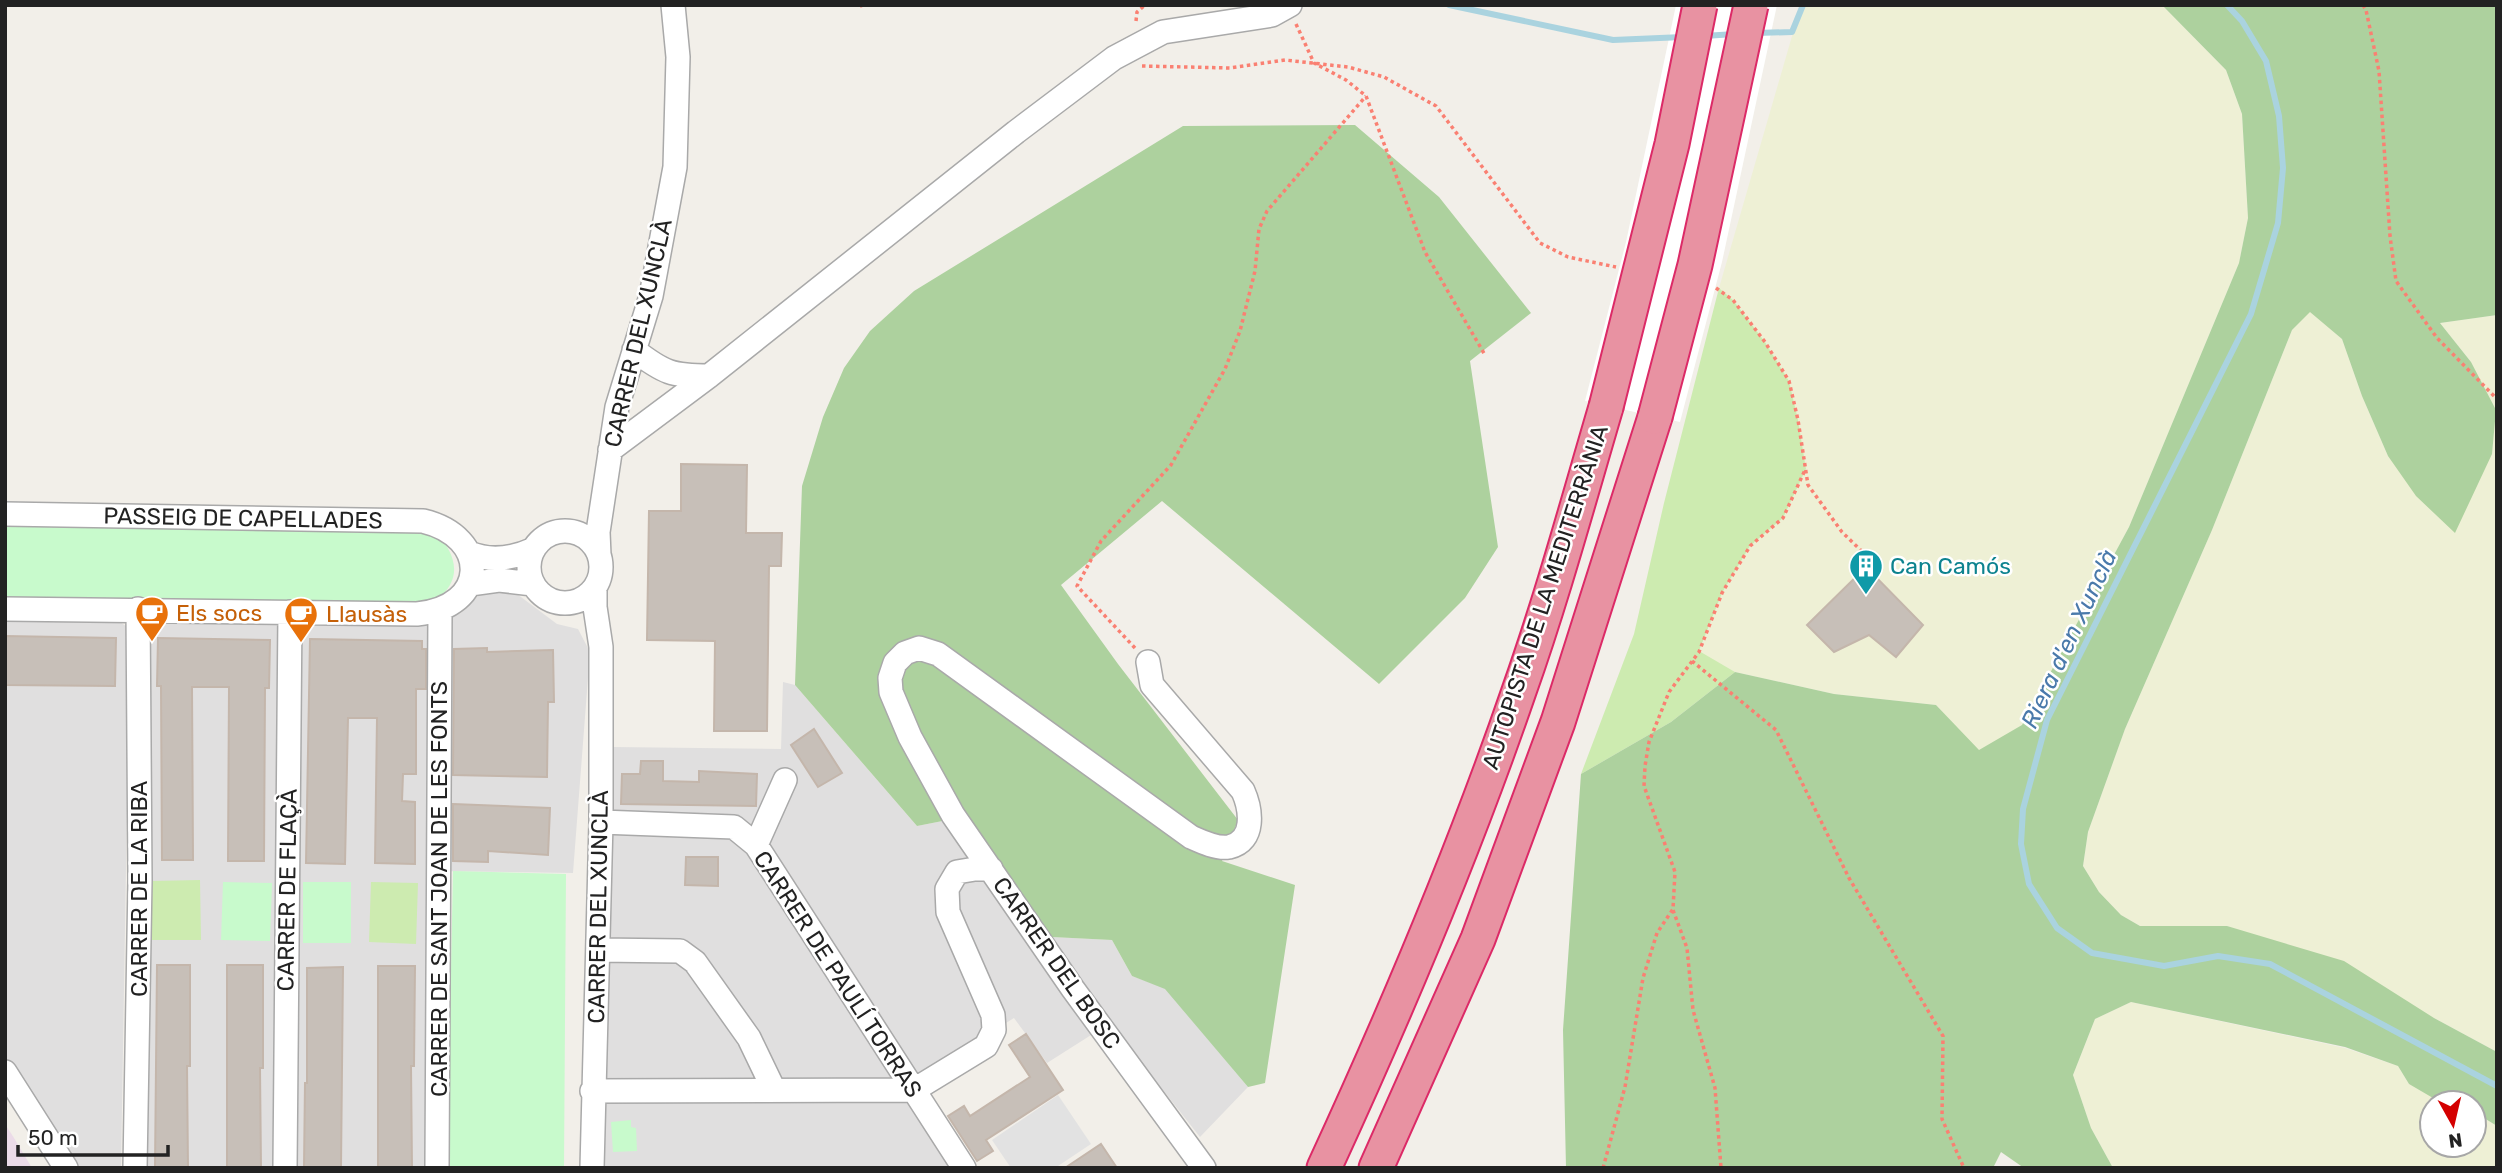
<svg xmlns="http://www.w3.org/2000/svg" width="2502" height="1173" font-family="Rubik,sans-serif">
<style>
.residential{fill:#e0dfdf}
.industrial{fill:#ebdbe8}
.farmland{fill:#eef0d5}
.grass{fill:#cdebb0}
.forest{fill:#add19e}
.park{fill:#c8facc}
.parking{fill:#e2e2e2}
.pier{fill:#fff}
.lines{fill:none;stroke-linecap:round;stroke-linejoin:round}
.stream{stroke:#aad3df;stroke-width:6}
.building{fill:#c7bfb8;stroke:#c4b6ab;stroke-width:2}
.minor-casing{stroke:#a9a9a9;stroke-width:26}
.highway-casing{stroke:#dc2a67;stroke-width:37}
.path{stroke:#fa8072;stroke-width:3.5;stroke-dasharray:3.5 3.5;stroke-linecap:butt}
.minor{stroke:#fff;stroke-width:23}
.highway{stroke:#e892a2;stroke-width:33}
.highway-bridge-casing{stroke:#dc2a67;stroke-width:37;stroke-linecap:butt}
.highway-bridge{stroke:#e892a2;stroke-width:33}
.labels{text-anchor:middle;stroke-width:5;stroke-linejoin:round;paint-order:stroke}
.street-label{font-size:23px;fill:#222;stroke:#fff}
.culture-label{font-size:23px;fill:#0d838f;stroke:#fff;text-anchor:start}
.food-label{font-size:23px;fill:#c56008;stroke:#fff;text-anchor:start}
.water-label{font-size:24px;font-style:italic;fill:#4a7aab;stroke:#fff}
</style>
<rect width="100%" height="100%" fill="#f2efe9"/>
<path class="residential" d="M509,588L557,624L578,629L590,652L573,873L432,871L427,1168H145L150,629L168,618L421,625L461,613L484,590Z
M5,620L120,622L130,629L121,1168H69L13,1082L5,1057Z
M783,682L795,685L917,826L968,816L1052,937L1112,940L1132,976L1165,988L1248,1087L1200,1137L1110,1023L1047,1063L1014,1018L924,1074L897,1082L951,1168H603L607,857L613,747L781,749Z"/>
<path class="industrial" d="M5,1124L14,1138L32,1168H5Z"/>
<path class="farmland" d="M1801,5H2162L2226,70L2242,114L2248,218L2239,263L2129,527L2022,726L1978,751L1936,705L1834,694L1735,672L1699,652L1722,593L1750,546L1783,518L1806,469L1789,381L1765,342L1733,300L1719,288Z
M2310,311L2342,339L2362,396L2388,456L2471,362L2440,323L2497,315V1052L2434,1018L2227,926H2140L2121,915L2099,892L2083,866L2088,832L2125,729L2212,530L2292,330Z
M2131,1002L2345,1048L2398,1066L2409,1084L2434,1098L2432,1145H2474V1127L2484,1118L2497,1126V1168H2113L2091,1128L2073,1075L2095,1019Z"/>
<path class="grass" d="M1719,288L1733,300L1765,342L1789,381L1798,420L1806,469L1783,518L1750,546L1722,593L1699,651L1735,672L1671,722L1581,774L1634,634L1664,503Z
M200,880L201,940H152L151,881Z
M371,882L418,883L416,944L369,942Z"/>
<path class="forest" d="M2162,5H2497V315L2440,323L2471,362L2496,410L2492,454L2455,533L2416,496L2388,456L2362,396L2342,339L2310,312L2292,330L2212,530L2125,729L2088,832L2083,866L2099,892L2121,915L2140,926H2227L2344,961L2434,1018L2497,1052V1126L2484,1118L2474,1127V1103H2434L2433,1098L2409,1084L2398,1066L2345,1047L2131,1002L2095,1019L2073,1075L2091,1128L2113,1168H2024L2001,1152L1993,1168H1566L1563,1030L1581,774L1671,722L1735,672L1834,694L1936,705L1979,750L2022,725L2129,527L2239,263L2248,218L2242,114L2226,70Z
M1355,125L1439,197L1531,313L1470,361L1498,547L1465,598L1379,684L1162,501L1061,585L1118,664L1238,820L1222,861L1295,885L1265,1083L1248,1087L1165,989L1132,976L1112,940L1052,937L968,816L917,826L795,685L802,486L823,417L844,368L870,331L914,291L1183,126Z"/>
<path class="park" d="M5,522L434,531C452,548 464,573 443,594C438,599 430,601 423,604L5,600Z
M453,871L566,874L564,1168H447Z
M223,882L272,883L270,941L221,940Z
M303,882H351V943H303Z
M631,1120V1127L636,1128L637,1151L613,1152L611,1122Z"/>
<path class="parking" d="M1058,1095L1091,1144L1055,1168H1011L992,1140Z"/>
<path class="pier" d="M1676,5H1777L1722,262L1680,422L1585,401L1626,242Z"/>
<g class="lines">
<path class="stream" d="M1449,5L1613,40L1683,37
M2227,5L2242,21L2266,61L2279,116L2283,168L2278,223L2251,314L2047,720L2023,809L2021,844L2029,884L2057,928L2092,953L2164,966L2218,956L2270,964L2497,1086
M1756,33L1792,32L1803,5
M1704,36L1735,34"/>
</g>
<path class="building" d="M681,464L747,465L746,533H782L781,566H769L767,731H714L715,641L647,640L649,511H681Z
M1866,567L1923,625L1896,657L1869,635L1834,652L1807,625Z
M5,636L116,638L115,686L5,685Z
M158,638L270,640L269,688H265L264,861H228L229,687H192L193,860H162L161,686H157Z
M310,639L422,641V649H426V689H416V774H403L402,801L415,802V864L375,863L377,718H348L345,864L306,863Z
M487,648V652L553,650L554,702H548L547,777L453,775L454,649Z
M814,729L842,773L818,787L791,745Z
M641,761H663V781L699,782V771L757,774L756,806L621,804L622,774H640Z
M453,804L550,808L548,855L488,851V862L453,861Z
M686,857H718V886L685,885Z
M157,965H190V1066H187L188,1168H155Z
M227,965H263V1068H260L261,1168H227Z
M378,966H415L414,1066H411L412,1168H378Z
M343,967L341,1168H304L305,1083H307V968Z
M1026,1034L1063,1090L986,1140L993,1151L977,1161L948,1116L964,1106L970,1116L1030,1077L1009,1045Z
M1101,1144L1117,1168H1065Z"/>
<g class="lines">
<g class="minor-casing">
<path id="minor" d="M634,350C664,373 672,376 709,376
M610,450L709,376L1016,132L1114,58L1163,32L1272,15L1290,5
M5,514L423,521C490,537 489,607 417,614L5,609
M529 567a36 36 0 1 1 72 0a36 36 0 1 1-72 0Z
M469,553C491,562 514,558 534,549
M599,555L598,532L617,407L651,296L675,167L678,57L673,5
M470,584L499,580L533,584
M1148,662L1152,685L1243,791C1251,809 1256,841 1229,847C1217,849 1202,842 1191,837L938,654L919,648L905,653L895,663L890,678L891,692L910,737L953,815L1073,989L1204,1168
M601,822L734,827L756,845L964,1168
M756,845L785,780
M598,950L680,951L695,962L749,1038L774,1090
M5,1072L66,1168
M914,1090L986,1046L994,1030L993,1015L948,912L947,889L957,872L975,869H991
M592,1091L914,1090
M135,1168L140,880L138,609
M285,1168L290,612
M437,1168L440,611
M592,1168L601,822V647L595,607V588"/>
</g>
<g class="highway-casing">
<path id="highway" d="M1324,1168C1396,1012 1463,854 1519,691C1552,598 1578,502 1606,407
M1376,1168L1478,939L1558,722L1655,417"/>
</g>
<path class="path" d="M937,5H959
M2363,5L2366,10L2379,71L2390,236L2396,281L2437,338L2497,399
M860,6L863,5
M1136,21L1137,12L1145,5
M1296,24L1314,63L1346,80L1366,96L1425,252L1485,355
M1142,66L1230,68L1285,60L1348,67L1384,77L1436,106L1540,243L1568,257L1616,267
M1716,288L1733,300L1765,342L1789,381L1798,420L1808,485L1842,532L1882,571
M1135,648L1077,586L1101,541L1171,465L1225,369L1240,331L1255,271L1259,229L1267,211L1366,96
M1692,661L1776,730L1849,878L1943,1036L1942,1119L1964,1168
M1673,910L1687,948L1693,1010L1715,1088L1721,1168
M1603,1168L1625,1087L1643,978L1657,933L1673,909L1675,872L1644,786L1645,766L1649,742L1669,692L1699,652L1722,593L1750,546L1783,518L1805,470"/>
<use href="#minor" class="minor"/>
<use href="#highway" class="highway"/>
<g class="highway-bridge-casing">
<path id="highway-bridge" d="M1606,407L1672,144L1700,5
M1655,417L1695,265L1751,5"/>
</g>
<use href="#highway-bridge" class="highway-bridge"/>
</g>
<defs>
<g id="building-pin" transform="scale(1.75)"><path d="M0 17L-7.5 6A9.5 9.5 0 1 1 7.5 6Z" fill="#0f9aa8" stroke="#fff"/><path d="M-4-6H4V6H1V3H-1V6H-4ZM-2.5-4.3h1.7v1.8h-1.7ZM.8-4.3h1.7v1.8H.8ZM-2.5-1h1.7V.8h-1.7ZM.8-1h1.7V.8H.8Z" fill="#fff"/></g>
<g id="cafe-pin" transform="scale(1.75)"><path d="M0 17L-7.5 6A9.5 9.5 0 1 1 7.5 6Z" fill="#e8710a" stroke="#fff"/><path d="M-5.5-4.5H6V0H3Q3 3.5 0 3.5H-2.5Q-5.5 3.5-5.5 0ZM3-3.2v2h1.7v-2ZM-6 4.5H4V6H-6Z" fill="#fff"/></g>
</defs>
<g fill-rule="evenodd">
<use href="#building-pin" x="1866" y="566"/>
<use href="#cafe-pin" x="152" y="613"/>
<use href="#cafe-pin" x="301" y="614"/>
</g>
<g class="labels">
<g class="street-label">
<text transform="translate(638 333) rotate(-77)" y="8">CARRER DEL XUNCLÀ</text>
<text transform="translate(243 518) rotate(1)" y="8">PASSEIG DE CAPELLADES</text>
<text transform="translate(1545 597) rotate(-72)" y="8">AUTOPISTA DE LA MEDITERRÀNIA</text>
<text transform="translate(139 889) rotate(-90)" y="8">CARRER DE LA RIBA</text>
<text transform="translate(439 889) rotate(-90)" y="8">CARRER DE SANT JOAN DE LES FONTS</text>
<text transform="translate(287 890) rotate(-89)" y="8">CARRER DE FLAÇÀ</text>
<text transform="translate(598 907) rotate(-89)" y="8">CARRER DEL XUNCLÀ</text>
<text transform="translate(1057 963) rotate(55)" y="8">CARRER DEL BOSC</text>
<text transform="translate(838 974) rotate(57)" y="8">CARRER DE PAULÍ TORRAS</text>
</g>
<g class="culture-label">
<text x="1890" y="574">Can Camós</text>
</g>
<g class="food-label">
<text x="176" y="621">Els socs</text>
<text x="326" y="622">Llausàs</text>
</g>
<g class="water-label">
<text transform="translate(2069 639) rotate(-65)" y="8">Riera d'en Xunclà</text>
</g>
</g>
<rect width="2502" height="1173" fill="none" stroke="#222222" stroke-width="14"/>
<g transform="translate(2453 1124) rotate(172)"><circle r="33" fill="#ffffff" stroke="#a7a7a7" stroke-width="2"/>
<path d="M0-5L12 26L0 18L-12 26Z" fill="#d40000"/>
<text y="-10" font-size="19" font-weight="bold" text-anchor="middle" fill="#222222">N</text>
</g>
<path d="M18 1145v10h150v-10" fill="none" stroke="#222222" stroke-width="3.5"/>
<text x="28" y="1145" font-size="21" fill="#222222" stroke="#ffffff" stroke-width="5" paint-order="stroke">50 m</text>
</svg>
